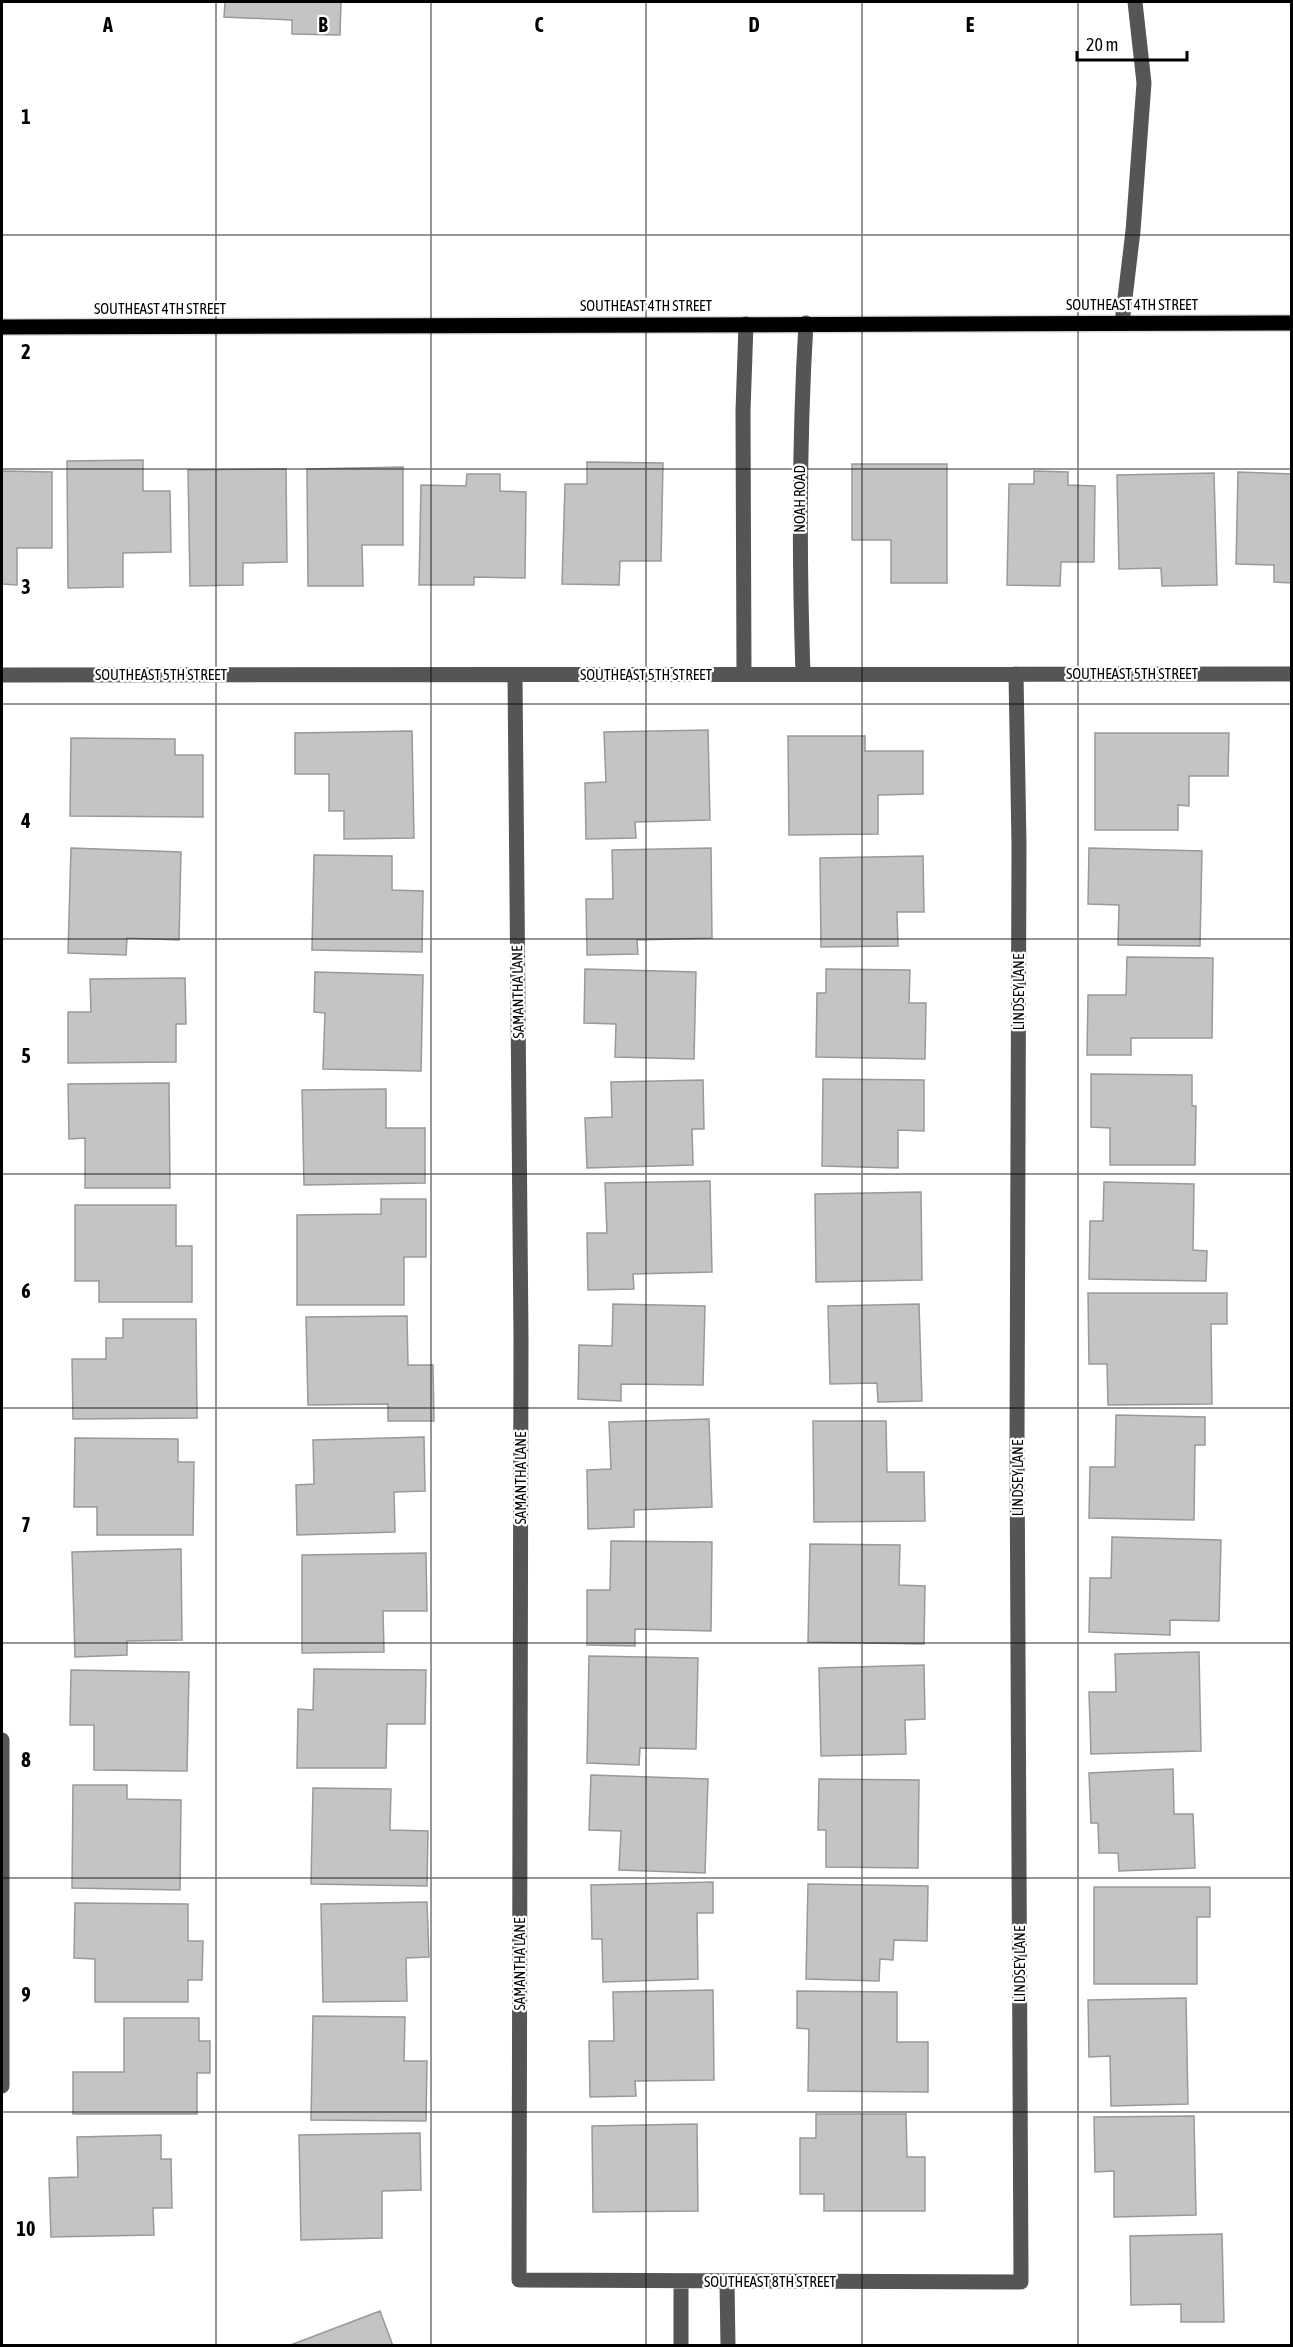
<svg xmlns="http://www.w3.org/2000/svg" width="1293" height="2347" font-family="'Asap Condensed',sans-serif">
<style>
.building{fill:#c4c4c4;stroke:#999;stroke-width:1.5}
.lines{fill:none;stroke-linecap:round;stroke-linejoin:round}
.major-casing{stroke:#dbdbdb;stroke-width:18}
.minor{stroke:#555;stroke-width:15}
.major{stroke:#000;stroke-width:15}
.grid{fill:none;stroke:#000;stroke-width:1.5;stroke-opacity:0.55}
.labels{text-anchor:middle;stroke-width:4.5;stroke-linejoin:round;paint-order:stroke}
.street-label{font-size:15px;fill:#000;stroke:#fff}
.grid-label{font-size:20px;text-anchor:middle;font-weight:bold;fill:#000;stroke:#fff;stroke-width:4.5;stroke-linejoin:round;paint-order:stroke}
</style>
<rect width="100%" height="100%" fill="#fff"/>
<path class="building" d="M225,2H341L340,35L292,34V20L224,17Z
M143,460V491H170L171,552L123,553V587L68,588L67,461Z
M587,462L663,463L661,561H620L619,585L562,584L565,484H587Z
M852,464H947V583H891V540H852Z
M403,467V545H362L363,586H308L307,469Z
M286,469L287,562L243,563V585L190,586L188,470Z
M2,471L52,472V548H17V585L2,584Z
M1034,471L1068,472V485L1095,486L1094,562H1061L1060,586L1007,585L1009,484H1034Z
M1238,472L1292,474V583L1274,582V565L1236,564Z
M1214,473L1217,585L1162,586L1161,568L1119,569L1117,475Z
M467,474H500V491L526,492L525,578L474,577V585H419L421,485L466,486Z
M708,730L710,820L635,822L636,838L586,839L585,783L606,782L604,732Z
M412,731L414,838L344,839V811H329V774H295V733Z
M1095,733H1229L1228,776H1189V806L1178,805V830H1095Z
M788,736H865V751H923V794L878,795V834L789,835Z
M71,738L175,739V755H203V817L70,816Z
M71,848L181,852L179,940L127,938L126,955L68,953Z
M711,848L712,938L637,940L638,954L587,955L586,899H613L612,850Z
M1089,848L1202,851L1200,946L1118,945L1119,905L1088,904Z
M314,855L392,856V890L423,891L422,952L312,950Z
M923,856L924,912H897L898,946L821,947L820,858Z
M1127,957L1213,958L1212,1038H1131V1055H1087L1088,995H1126Z
M585,969L696,972L694,1059L615,1057L616,1024L584,1023Z
M826,969L910,970L909,1003H926L925,1059L816,1057L817,993H826Z
M315,972L423,975L421,1071L323,1069L325,1013L314,1012Z
M185,978L186,1024H176V1062L68,1063V1012H91L90,979Z
M1091,1074L1192,1075V1106H1196L1195,1165H1110V1128L1091,1127Z
M823,1079L924,1080V1131L898,1130V1168L822,1166Z
M703,1080L704,1129H692L693,1165L587,1168L585,1118L612,1117L611,1082Z
M169,1083L170,1188H85V1138L69,1139L68,1084Z
M386,1089V1128H425V1183L304,1185L302,1090Z
M710,1181L712,1272L633,1274L634,1289L588,1290L587,1233H607L605,1183Z
M1104,1182L1194,1184L1193,1250L1207,1251L1206,1281L1089,1279L1090,1221H1103Z
M921,1192L922,1280L816,1282L815,1194Z
M381,1199H426V1257H404V1305H297V1215L381,1214Z
M75,1205H176V1246H192V1302H99V1281H75Z
M1088,1293H1227V1324H1211L1212,1404L1108,1405L1107,1364H1089Z
M613,1304L705,1306L703,1385L621,1384V1401L578,1399L579,1345L612,1346Z
M919,1304L922,1401L878,1402L877,1383L830,1384L828,1306Z
M407,1316L408,1365H433L434,1421H388V1404L308,1405L306,1317Z
M123,1319H196L197,1418L73,1419L72,1359H106V1338H123Z
M1116,1415L1205,1417V1445H1195L1194,1520L1089,1518L1090,1467H1115Z
M709,1419L712,1507L634,1510V1527L588,1529L587,1470L611,1469L609,1422Z
M813,1421H886L887,1472H924L925,1521L814,1522Z
M424,1437L425,1491L394,1492L395,1532L297,1535L296,1485L314,1484L313,1440Z
M75,1438L178,1439V1462H194L193,1535H97V1507H74Z
M1112,1537L1221,1540L1219,1621L1170,1620V1635L1089,1632L1090,1578H1111Z
M611,1541L712,1542L711,1631L635,1629V1646L587,1645V1590H610Z
M810,1544L900,1545L899,1585L925,1586L924,1644L808,1642Z
M181,1549L182,1640L127,1641V1655L75,1657L72,1552Z
M426,1553L427,1611H383L384,1652L302,1653V1555Z
M1199,1652L1201,1751L1091,1754L1089,1692H1116L1115,1654Z
M589,1656L698,1658L696,1749L640,1748L639,1765L587,1763Z
M924,1665L925,1719L905,1720L906,1754L821,1756L819,1668Z
M314,1669L426,1670L425,1724H387L386,1768H297L298,1709L313,1710Z
M71,1670L189,1672L187,1771L94,1770V1725H70Z
M1173,1769L1174,1814H1193L1195,1868L1119,1871L1118,1853H1099L1098,1823H1091L1089,1773Z
M591,1775L708,1779L705,1873L619,1870L621,1831L589,1830Z
M819,1779L919,1780L918,1868L826,1867V1830H818Z
M73,1785H127V1799L181,1800L180,1890L72,1888Z
M313,1788L391,1789L390,1830L428,1831L427,1886L311,1884Z
M713,1882V1913H697L698,1979L603,1982L602,1939H592L591,1885Z
M808,1884L928,1886L927,1941L894,1940L893,1960L880,1959L879,1981L806,1979Z
M1094,1887H1210V1917H1197V1984H1094Z
M427,1902L429,1957L406,1958L407,2001L323,2002L321,1904Z
M75,1903L188,1904V1941H203L202,1980H188V2002H95V1959L74,1958Z
M713,1990L714,2080L635,2081L636,2096L590,2097L589,2041H614L613,1992Z
M797,1991L897,1992V2042H928V2092L808,2091L809,2029L797,2028Z
M1186,1998L1188,2104L1111,2106L1110,2056L1089,2057L1088,2000Z
M313,2016L405,2017L404,2061H427L426,2121L311,2120Z
M124,2018H199V2041H210V2073H197V2114H73V2072H124Z
M816,2114H906L907,2157H925V2211H824V2194H800V2138H816Z
M1194,2116L1196,2215L1114,2217V2171L1095,2172L1094,2117Z
M697,2124L698,2211L593,2212L592,2126Z
M420,2133L421,2190L382,2191V2238L301,2240L299,2135Z
M161,2135V2159H171L172,2208H153L154,2235L51,2237L49,2178L78,2177L77,2137Z
M1222,2234L1224,2322H1181V2304L1131,2305L1130,2236Z
M380,2311L393,2346H288Z"/>
<g class="lines">
<g class="major-casing">
<path id="major" d="M2,327L1292,323"/>
</g>
<path class="minor" d="M1122,323L1133,231L1144,83L1135,2
M744,674L743,411L746,324
M803,674C799,557 799,440 806,323
M2,675L1292,674
M515,675L521,1338L519,2280L1021,2282L1017,1442L1019,844L1016,674
M2,1740V2086
M727,2282L728,2346
M681,2346V2282"/>
<use href="#major" class="major"/>
</g>
<path class="grid" d="M216,2V2346M431,2V2346M646,2V2346M862,2V2346M1078,2V2346M2,235H1292M2,469H1292M2,704H1292M2,939H1292M2,1174H1292M2,1408H1292M2,1643H1292M2,1878H1292M2,2112H1292"/>
<g class="labels">
<g class="street-label">
<text x="1132" y="310">SOUTHEAST 4TH STREET</text>
<text x="646" y="311">SOUTHEAST 4TH STREET</text>
<text x="160" y="314">SOUTHEAST 4TH STREET</text>
<text transform="translate(800 499) rotate(-90)" y="5">NOAH ROAD</text>
<text x="1132" y="679">SOUTHEAST 5TH STREET</text>
<text x="161" y="680">SOUTHEAST 5TH STREET</text>
<text x="646" y="680">SOUTHEAST 5TH STREET</text>
<text transform="translate(518 992) rotate(-91)" y="5">SAMANTHA LANE</text>
<text transform="translate(1019 992) rotate(-90)" y="5">LINDSEY LANE</text>
<text transform="translate(521 1478) rotate(-90)" y="5">SAMANTHA LANE</text>
<text transform="translate(1018 1478) rotate(-90)" y="5">LINDSEY LANE</text>
<text transform="translate(520 1964) rotate(-90)" y="5">SAMANTHA LANE</text>
<text transform="translate(1020 1964) rotate(-90)" y="5">LINDSEY LANE</text>
<text x="770" y="2287">SOUTHEAST 8TH STREET</text>
</g>
</g>
<g class="grid-label">
<text x="108" y="32">A</text>
<text x="323" y="32">B</text>
<text x="539" y="32">C</text>
<text x="754" y="32">D</text>
<text x="970" y="32">E</text>
<text x="26" y="124">1</text>
<text x="26" y="359">2</text>
<text x="26" y="594">3</text>
<text x="26" y="828">4</text>
<text x="26" y="1063">5</text>
<text x="26" y="1298">6</text>
<text x="26" y="1532">7</text>
<text x="26" y="1767">8</text>
<text x="26" y="2002">9</text>
<text x="26" y="2236">10</text>
</g>
<rect width="1293" height="2347" fill="none" stroke="#000000" stroke-width="6"/>
<path d="M1077 51v9h110v-9" fill="none" stroke="#000000" stroke-width="3"/>
<text x="1086" y="51" font-size="18" fill="#000000" stroke="#ffffff" stroke-width="4.5" paint-order="stroke">20 m</text>
</svg>
